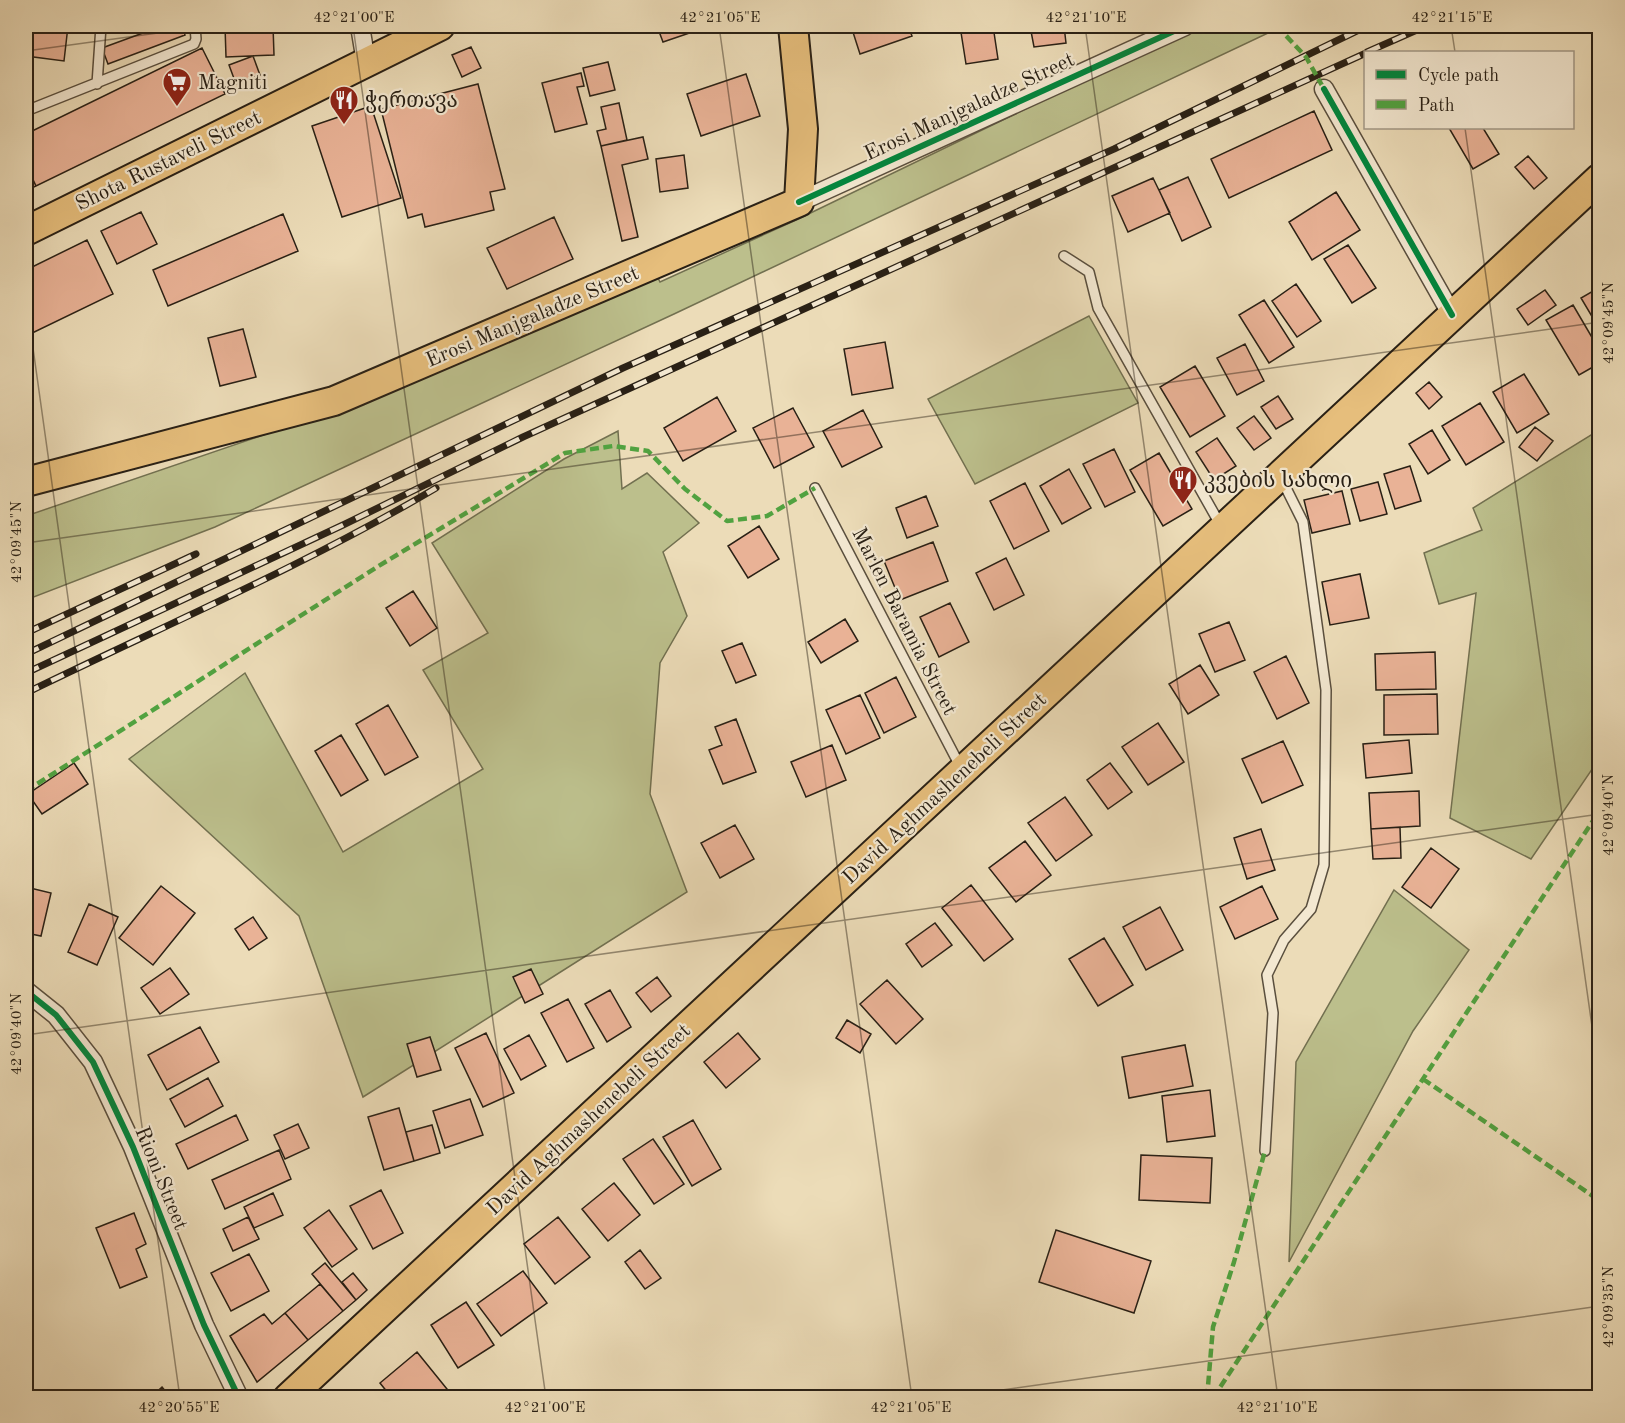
<svg xmlns="http://www.w3.org/2000/svg" width="1625" height="1423" font-family="'Old Standard TT','Noto Serif Georgian',serif">
<style>
.green{fill:#bcbf8c;stroke:#727050;stroke-width:1.5}
.building{fill:#e9b296;stroke:#292015;stroke-width:1.5}
.lines{fill:none;stroke-linecap:round;stroke-linejoin:round}
.service-casing{stroke:#5a4f3e;stroke-width:12}
.minor-casing{stroke:#5a4f3e;stroke-width:21}
.primary-casing{stroke:#292015;stroke-width:32}
.service{stroke:#f3e8d1;stroke-width:9}
.minor{stroke:#f3e8d1;stroke-width:18}
.primary{stroke:#e6be7c;stroke-width:28}
.rail-casing{stroke:#292015;stroke-width:7}
.rail{stroke:#f3e8d1;stroke-width:4.5;stroke-dasharray:14;stroke-linecap:butt}
.quiet{stroke:#51a240;stroke-width:4.5;stroke-dasharray:9 4.5;stroke-linecap:butt}
.cycleway-casing{stroke:#f3e8d1;stroke-width:10}
.cycleway{stroke:#00873e;stroke-width:6}
.ticks{fill:none;stroke:#292015;stroke-width:1.5;stroke-opacity:0.45}
.labels{text-anchor:middle;stroke-width:4.5;stroke-linejoin:round;paint-order:stroke}
.poi-label{font-size:21px;fill:#292015;stroke:#f3e8d1;text-anchor:start}
.street-label{font-size:21px;fill:#292015;stroke:#f3e8d1}
.neatline{fill:none;stroke:#292015;stroke-width:2}
.ticks-label{font-size:15px;text-anchor:middle;fill:#292015}
</style>
<rect width="100%" height="100%" fill="#ecdcb8"/>
<filter id="stains"><feTurbulence type="fractalNoise" baseFrequency=".00333" numOctaves="4"/><feColorMatrix values="0 0 0 0 .2 0 0 0 0 .09 0 0 0 0 .02 0 0 0 .5 -.17"/></filter>
<radialGradient id="worn" r=".72"><stop offset=".6" stop-color="#630" stop-opacity="0"/><stop offset="1" stop-color="#630" stop-opacity=".3"/></radialGradient>
<path class="green" d="M1206,26H1283L674,314L215,527L26,600V516L281,429L657,276L660,282L796,220L1172,38H1179Z
M1089,316L1138,403L975,484L928,399Z
M1599,430V759L1531,859L1450,818L1476,593L1439,604L1424,553L1482,530L1473,508Z
M618,431L622,489L647,473L699,523L663,552L687,616L660,663L650,794L687,892L363,1097L299,916L129,759L245,673L343,852L483,769L423,670L488,633L432,543L564,459Z
M1394,890L1469,950L1413,1031L1289,1262L1296,1062Z"/>
<path class="building" d="M26,26H68L64,61L26,56Z
M162,26H182L185,35L108,64L102,48Z
M225,26H273L274,55L226,57Z
M657,26H710L663,42Z
M851,26H908L912,36L860,54Z
M960,26H993L998,59L966,64Z
M1030,26H1064L1066,43L1034,47Z
M471,47L481,68L462,77L452,55Z
M202,48L225,94L36,186L26,165V134Z
M253,56L260,75L236,84L229,65Z
M608,62L615,90L590,96L583,68Z
M581,73L584,86L577,87L587,124L555,132L542,83Z
M746,74L760,116L701,136L687,94Z
M478,84L505,189L490,192L494,210L425,227L422,214L408,218L381,109Z
M619,103L627,140L601,146L597,131L606,129L601,107Z
M371,106L401,198L342,217L312,126Z
M1314,111L1332,150L1229,198L1211,159Z
M1449,128H1483L1499,154L1473,169Z
M643,137L648,159L622,165L638,237L622,241L601,146Z
M684,155L688,188L660,192L656,159Z
M1528,156L1547,178L1534,189L1515,167Z
M26,165L36,186L26,191Z
M1188,177L1211,227L1182,241L1159,190Z
M1153,178L1170,213L1128,232L1112,196Z
M1336,192L1360,230L1312,260L1289,222Z
M141,212L157,244L117,264L101,231Z
M283,214L298,251L168,306L153,270Z
M554,217L573,259L507,289L487,248Z
M87,240L113,294L26,336V270Z
M1348,245L1376,288L1352,303L1324,259Z
M1296,284L1321,321L1297,337L1272,301Z
M1600,287V330L1581,298Z
M1545,290L1556,305L1528,325L1517,309Z
M1264,300L1294,347L1269,363L1239,315Z
M1573,305L1600,351V363L1579,375L1546,320Z
M243,329L256,377L220,386L208,338Z
M885,342L893,388L852,395L844,349Z
M1245,344L1264,381L1237,395L1217,358Z
M1195,366L1225,416L1190,437L1160,387Z
M1524,374L1549,414L1517,433L1493,392Z
M1429,382L1442,397L1429,409L1416,393Z
M1278,396L1293,419L1276,429L1261,407Z
M717,397L736,431L683,461L664,428Z
M1480,403L1504,442L1466,465L1442,426Z
M793,408L814,447L774,468L753,428Z
M863,410L882,447L842,467L823,431Z
M1254,416L1271,438L1254,450L1237,428Z
M1535,427L1553,441L1537,461L1519,447Z
M1432,430L1450,460L1428,474L1409,444Z
M1217,438L1236,466L1214,480L1196,452Z
M1114,449L1135,492L1105,507L1083,464Z
M1159,453L1192,509L1163,526L1130,470Z
M1410,466L1421,501L1395,509L1384,474Z
M1069,469L1091,508L1062,524L1040,486Z
M1378,482L1387,514L1360,521L1351,489Z
M1025,483L1049,531L1014,549L990,501Z
M1342,491L1350,524L1312,533L1304,500Z
M926,496L938,526L907,538L896,508Z
M759,526L779,559L748,578L728,546Z
M933,542L948,581L900,600L884,561Z
M1006,558L1024,595L994,610L976,573Z
M1360,574L1369,618L1330,625L1322,582Z
M413,591L437,628L410,646L386,608Z
M950,603L969,642L939,657L920,617Z
M845,619L858,641L821,663L808,642Z
M1229,622L1245,660L1215,672L1199,634Z
M742,643L756,675L736,683L722,651Z
M1435,652L1436,689L1376,690L1375,654Z
M1286,656L1309,703L1277,719L1254,672Z
M1200,665L1219,695L1188,714L1169,684Z
M896,677L916,717L884,733L865,693Z
M1437,694L1438,734L1384,735V695Z
M860,695L880,738L846,754L826,710Z
M388,705L418,757L385,775L356,724Z
M736,719L756,772L723,784L709,750L722,745L715,727Z
M1158,723L1184,762L1148,785L1122,747Z
M341,735L368,780L341,796L315,751Z
M1409,740L1412,773L1366,778L1363,744Z
M1283,741L1303,785L1262,803L1242,759Z
M832,745L846,780L806,797L791,762Z
M74,763L88,784L42,814L28,794Z
M1110,763L1132,792L1108,809L1087,780Z
M1419,791L1420,826L1371,829L1369,793Z
M1065,797L1092,835L1056,861L1028,823Z
M735,825L754,859L720,878L701,843Z
M1400,827L1401,858L1373,859L1371,829Z
M1261,829L1275,870L1247,879L1234,838Z
M1025,841L1051,875L1016,902L989,868Z
M1431,848L1459,869L1431,908L1402,887Z
M971,885L1013,939L984,961L942,908Z
M161,886L195,913L153,965L119,938Z
M1262,886L1278,919L1235,939L1220,907Z
M26,887L51,893L41,936L26,933Z
M89,904L118,917L97,965L68,952Z
M1160,907L1183,950L1146,970L1123,927Z
M253,917L267,938L249,950L235,929Z
M935,923L952,945L922,967L906,944Z
M1104,938L1133,985L1098,1006L1069,959Z
M170,968L189,994L160,1014L141,988Z
M531,969L543,994L525,1003L513,977Z
M657,977L671,996L651,1012L636,993Z
M887,980L923,1019L896,1044L860,1004Z
M610,990L631,1027L607,1042L585,1004Z
M568,999L594,1048L567,1062L541,1013Z
M847,1020L871,1034L860,1053L836,1038Z
M200,1027L219,1062L167,1090L148,1055Z
M486,1033L514,1093L483,1107L455,1048Z
M738,1033L760,1059L726,1088L704,1062Z
M529,1035L546,1066L521,1080L504,1049Z
M430,1037L441,1070L417,1077L407,1044Z
M1185,1045L1193,1086L1129,1098L1122,1057Z
M208,1078L223,1106L185,1127L170,1099Z
M1210,1090L1215,1136L1167,1142L1162,1096Z
M470,1099L483,1135L445,1148L433,1111Z
M399,1108L414,1161L384,1170L368,1117Z
M236,1115L248,1140L188,1169L176,1144Z
M693,1120L721,1169L692,1186L663,1137Z
M298,1124L309,1148L285,1159L274,1135Z
M432,1125L440,1153L414,1161L406,1132Z
M653,1139L684,1184L654,1204L623,1159Z
M279,1150L291,1179L225,1209L212,1180Z
M1141,1155L1212,1158L1210,1203L1139,1200Z
M614,1183L640,1215L608,1241L582,1209Z
M381,1190L403,1233L373,1249L350,1206Z
M273,1193L283,1215L254,1228L244,1207Z
M329,1210L357,1249L332,1267L304,1228Z
M134,1213L146,1244L136,1249L147,1277L120,1288L96,1228Z
M248,1217L259,1239L233,1251L223,1229Z
M558,1217L590,1257L555,1284L524,1244Z
M1056,1230L1151,1261L1134,1313L1039,1282Z
M640,1250L661,1278L645,1289L625,1262Z
M249,1254L269,1291L231,1311L211,1273Z
M325,1263L356,1300L343,1311L312,1274Z
M523,1271L547,1303L501,1336L477,1304Z
M353,1273L367,1290L356,1300L342,1282Z
M320,1284L343,1311L308,1340L285,1313Z
M466,1302L494,1345L458,1368L431,1325Z
M285,1313L308,1340L257,1382L230,1336L264,1314L272,1324Z
M417,1352L451,1394L447,1398H392L380,1383Z
M162,1387L171,1398H150Z"/>
<g class="lines">
<g class="service-casing">
<path id="service" d="M97,84L101,26
M26,111L194,44L196,39L195,26
M1064,256L1089,272L1098,308L1221,526
M815,488L961,768
M1265,1151L1273,1013L1267,975L1284,940L1311,909L1324,865L1326,690L1303,522L1282,480"/>
</g>
<g class="minor-casing">
<path id="minor" d="M360,26L366,62
M1324,89L1452,315
M799,202L1185,26
M26,991L56,1015L93,1062L133,1147L204,1325L239,1398"/>
</g>
<g class="primary-casing">
<path id="primary" d="M26,231L440,26
M26,482L334,401L799,202L803,129L793,26
M288,1398L1600,178"/>
</g>
<use href="#service" class="service"/>
<use href="#minor" class="minor"/>
<use href="#primary" class="primary"/>
<g class="rail-casing">
<path id="rail" d="M1367,52L1426,26
M26,633L196,554
M26,654L623,368L1114,149L1367,26
M26,673L343,525L523,437L1366,53
M26,693C163,626 304,566 436,488"/>
</g>
<use href="#rail" class="rail"/>
<path class="quiet" d="M1277,26L1306,57L1324,89
M26,791L377,567L565,453L613,446L648,451L685,489L727,521L767,516L815,488
M1423,1079L1600,1201
M1207,1398L1213,1327L1234,1262L1265,1151
M1213,1398L1600,810"/>
<g class="cycleway-casing">
<path id="cycleway" d="M1324,89L1452,315
M799,202L1185,26
M26,991L56,1015L93,1062L133,1147L204,1325L239,1398"/>
</g>
<use href="#cycleway" class="cycleway"/>
</g>
<path class="ticks" d="M353,26L546,1398M719,26L912,1398M1085,26L1278,1398M1451,26L1455,52M26,51L209,26M1465,128L1600,1083M26,298L180,1398M26,543L1600,322M26,1035L1600,814M945,1398L1600,1306"/>
<defs>
<g id="supermarket-pin" transform="scale(1.5)"><path d="M0 17L-7.5 6A9.5 9.5 0 1 1 7.5 6Z" fill="#8f2418" stroke="#f3e8d1"/><path d="M-6-5.5h2.5l.6 2H6L4.5 2H-2.5L-4.4-4H-6ZM-1.5 3.2a1.3 1.3 0 1 0 .1 0ZM3 3.2a1.3 1.3 0 1 0 .1 0Z" fill="#fff"/></g>
<g id="restaurant-pin" transform="scale(1.5)"><path d="M0 17L-7.5 6A9.5 9.5 0 1 1 7.5 6Z" fill="#8f2418" stroke="#f3e8d1"/><path d="M-5-6h1v4h1v-4h1v4h1v-4h1v5L-1.5 .5V6h-2V.5L-5-1ZM5-6V6H3V1.5H1.5Q1.5-4 5-6Z" fill="#fff"/></g>
</defs>
<g fill-rule="evenodd">
<use href="#supermarket-pin" x="177" y="82"/>
<use href="#restaurant-pin" x="344" y="100"/>
<use href="#restaurant-pin" x="1183" y="480"/>
</g>
<g class="labels">
<g class="poi-label">
<text x="198" y="89">Magniti</text>
<text x="365" y="107">ჭერთავა</text>
<text x="1204" y="487">კვების სახლი</text>
</g>
<g class="street-label">
<text transform="translate(969 106) rotate(-25)" y="7">Erosi Manjgaladze Street</text>
<text transform="translate(168 160) rotate(-26)" y="7">Shota Rustaveli Street</text>
<text transform="translate(532 316) rotate(-23)" y="7">Erosi Manjgaladze Street</text>
<text transform="translate(905 621) rotate(63)" y="7">Marlen Baramia Street</text>
<text transform="translate(944 788) rotate(-43)" y="7">David Aghmashenebeli Street</text>
<text transform="translate(588 1119) rotate(-43)" y="7">David Aghmashenebeli Street</text>
<text transform="translate(162 1178) rotate(68)" y="7">Rioni Street</text>
</g>
</g>
<rect width="1625" height="1423" fill="none" stroke="#ecdcb8" stroke-width="66"/>
<rect x="1364" y="51" width="210" height="78" fill="#f3e8d1" stroke="#a29886" stroke-width="1.5"/>
<rect x="1376" y="70" width="30" height="9" fill="#00873e" stroke="#a29886" stroke-width="1.5"/>
<text x="1418" y="81" font-size="18" fill="#292015">Cycle path</text>
<rect x="1376" y="100" width="30" height="9" fill="#51a240" stroke="#a29886" stroke-width="1.5"/>
<text x="1418" y="111" font-size="18" fill="#292015">Path</text>
<rect x="33" y="33" width="1559" height="1357" class="neatline"/>
<g class="ticks-label">
<text x="354" y="22">42°21'00"E</text>
<text x="720" y="22">42°21'05"E</text>
<text x="1086" y="22">42°21'10"E</text>
<text x="1452" y="22">42°21'15"E</text>
<text transform="translate(1608 323) rotate(-90)" y="5">42°09'45"N</text>
<text transform="translate(16 542) rotate(-90)" y="5">42°09'45"N</text>
<text transform="translate(1608 815) rotate(-90)" y="5">42°09'40"N</text>
<text transform="translate(16 1034) rotate(-90)" y="5">42°09'40"N</text>
<text transform="translate(1608 1307) rotate(-90)" y="5">42°09'35"N</text>
<text x="179" y="1412">42°20'55"E</text>
<text x="545" y="1412">42°21'00"E</text>
<text x="911" y="1412">42°21'05"E</text>
<text x="1277" y="1412">42°21'10"E</text>
</g>
<rect width="100%" height="100%" filter="url(#stains)"/>
<rect width="100%" height="100%" fill="url(#worn)"/>
</svg>
